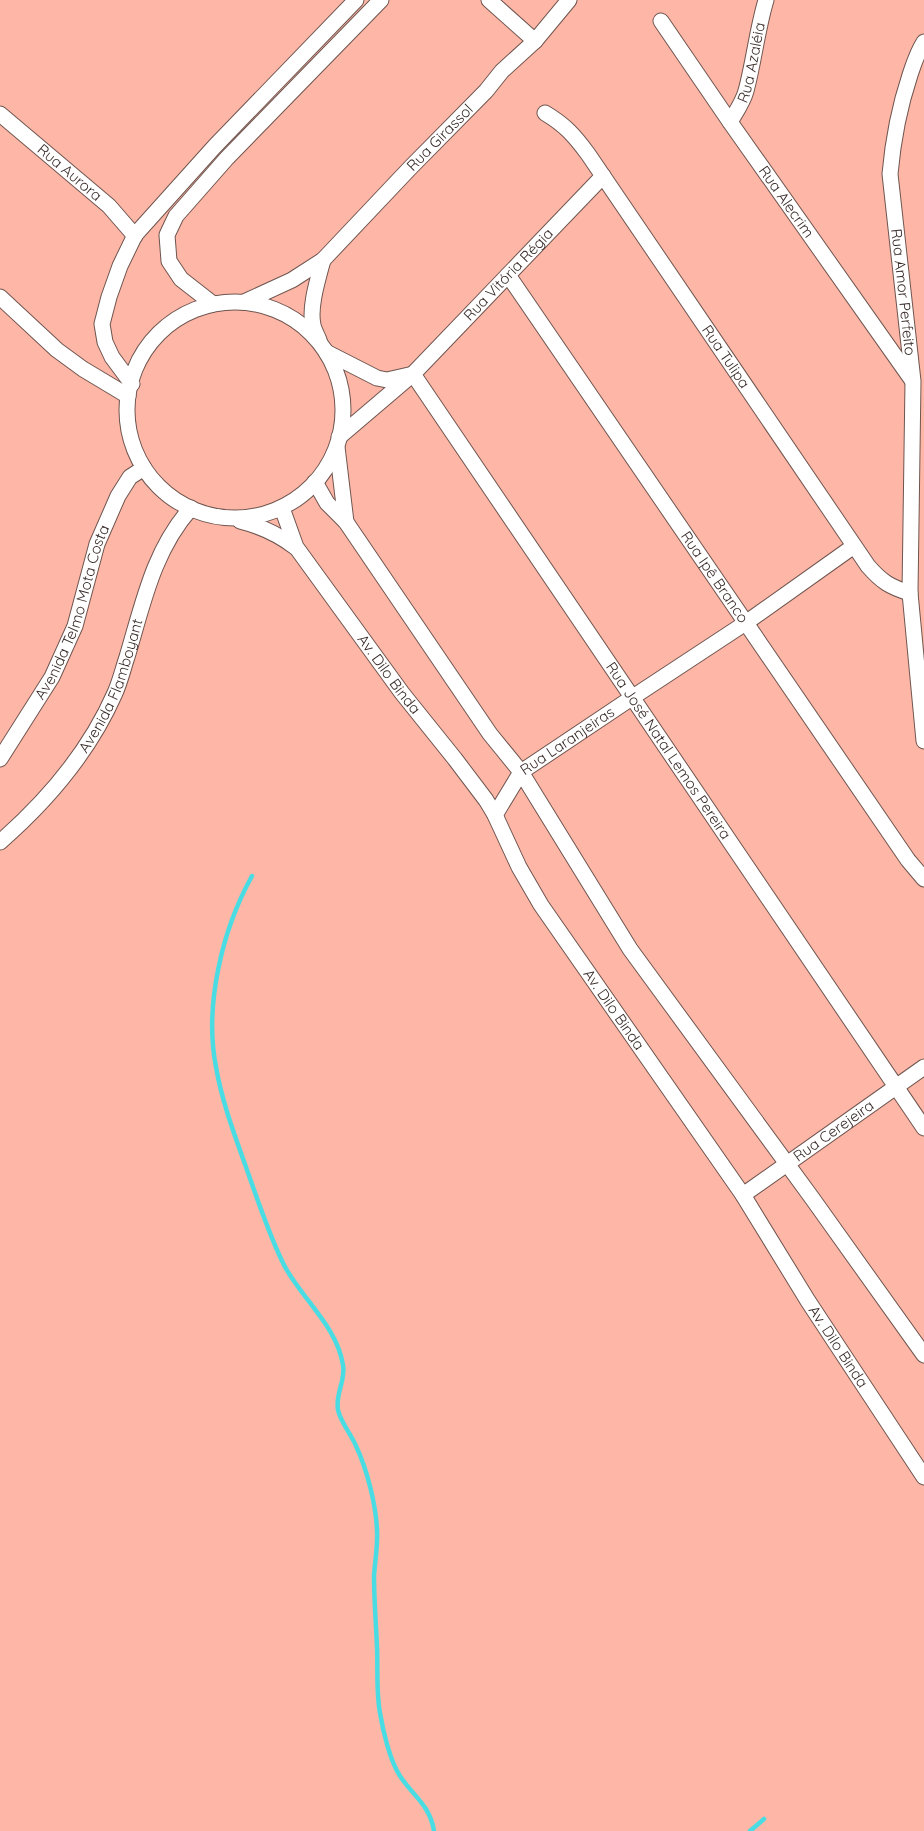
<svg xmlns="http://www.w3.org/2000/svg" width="924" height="1831" font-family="Quicksand,sans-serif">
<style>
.green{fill:#feb7a7}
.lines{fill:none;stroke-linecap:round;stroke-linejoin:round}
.stream{stroke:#49dde3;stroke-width:4.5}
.minor-casing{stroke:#6f554f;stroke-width:17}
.minor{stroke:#fff;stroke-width:15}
.labels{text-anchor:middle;stroke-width:4;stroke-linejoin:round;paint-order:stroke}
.street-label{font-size:15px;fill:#382c29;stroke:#fff}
</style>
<rect width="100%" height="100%" fill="#f7d7d0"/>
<path class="green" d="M0,0H924V1831H0Z"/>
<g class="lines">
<path class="stream" d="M252,876C222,930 204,1006 216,1067C222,1102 235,1136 247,1170C258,1201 269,1235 284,1265C301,1298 337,1326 343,1365C346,1380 335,1394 338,1410C341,1423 351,1434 356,1446C367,1469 376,1505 377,1530C378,1545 375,1560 374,1576C374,1600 376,1623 377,1647C378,1669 376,1691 380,1713C383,1731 390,1761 400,1776C413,1796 430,1805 434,1831
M750,1831L764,1819"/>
<g class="minor-casing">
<g id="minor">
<path d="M489,0L535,41"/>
<path id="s1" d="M661,21L730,122L912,380"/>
<path id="s2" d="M924,42C917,53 914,63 910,75C899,108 893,140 890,174L913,381L910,593L924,741"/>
<path id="s3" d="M545,113C565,125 574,135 588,154L868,566C882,582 890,587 910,593"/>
<path id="s4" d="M0,114L109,206L135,236"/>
<path id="s5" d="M730,122C736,112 743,102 746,91C754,61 757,30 766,0"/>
<path id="s6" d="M508,275L908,860L924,879"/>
<path d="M0,297L57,350L83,369L128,396"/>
<path id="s7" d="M244,302L292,280L323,260L410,168L486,91L502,71L535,41L569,0"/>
<circle cx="235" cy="410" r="108"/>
<path d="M213,304L181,279L169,261L167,235L176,216L227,158L381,0"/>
<path d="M319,340C317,335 314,330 313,325C309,307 318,279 323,260"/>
<path d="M326,352L377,378L387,380L409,375"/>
<path id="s8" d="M413,374L924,1128"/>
<path d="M132,384L112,357L105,342L102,324L109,297L120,266L135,235L215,146L356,0"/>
<path id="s9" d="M339,437L413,374L603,176"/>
<path d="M337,447L346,522"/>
<path d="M315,482L327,503L346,522L490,734L521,772L630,949L812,1198L924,1355"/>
<path id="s10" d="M282,508L296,547L402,693L455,759L486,800L495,815L519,867L541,905L743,1195L808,1301L924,1477"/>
<path d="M240,521C260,526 278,534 295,547"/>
<path id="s11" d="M0,759L52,677L75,626L97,544L118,496L130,477L144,468"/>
<path id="s12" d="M495,815L521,772L633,697L747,622L854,546"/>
<path id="s13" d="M0,842C47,801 90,750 115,693C120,682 123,669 127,657C143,604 153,551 191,508"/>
<path id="s14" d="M743,1195L924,1067"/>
</g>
</g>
<use href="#minor" class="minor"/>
</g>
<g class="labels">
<g class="street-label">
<text dy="5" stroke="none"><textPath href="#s5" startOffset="64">Rua Azaléia</textPath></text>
<text dy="5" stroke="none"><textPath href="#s7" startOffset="259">Rua Girassol</textPath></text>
<text dy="5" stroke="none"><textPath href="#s4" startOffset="91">Rua Aurora</textPath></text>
<text dy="5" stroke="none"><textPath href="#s1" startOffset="220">Rua Alecrim</textPath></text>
<text dy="5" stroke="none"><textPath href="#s9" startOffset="235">Rua Vitória Régia</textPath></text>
<text dy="5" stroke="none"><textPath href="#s2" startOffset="256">Rua Amor Perfeito</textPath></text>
<text dy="5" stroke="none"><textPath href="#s3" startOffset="305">Rua Tulipa</textPath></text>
<text dy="5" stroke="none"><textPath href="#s6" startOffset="366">Rua Ipê Branco</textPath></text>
<text dy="5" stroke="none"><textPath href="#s11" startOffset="165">Avenida Telmo Mota Costa</textPath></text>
<text dy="5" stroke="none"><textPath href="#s10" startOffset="199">Av. Dilo Binda</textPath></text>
<text dy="5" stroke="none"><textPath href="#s13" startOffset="195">Avenida Flamboyant</textPath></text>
<text dy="5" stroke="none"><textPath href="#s12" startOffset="106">Rua Laranjeiras</textPath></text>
<text dy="5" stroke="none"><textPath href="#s8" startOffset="455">Rua José Natal Lemos Pereira</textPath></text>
<text dy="5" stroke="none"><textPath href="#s10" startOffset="604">Av. Dilo Binda</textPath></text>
<text dy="5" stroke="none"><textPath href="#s14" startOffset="111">Rua Cerejeira</textPath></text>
<text dy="5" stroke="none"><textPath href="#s10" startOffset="1009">Av. Dilo Binda</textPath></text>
</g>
</g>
</svg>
